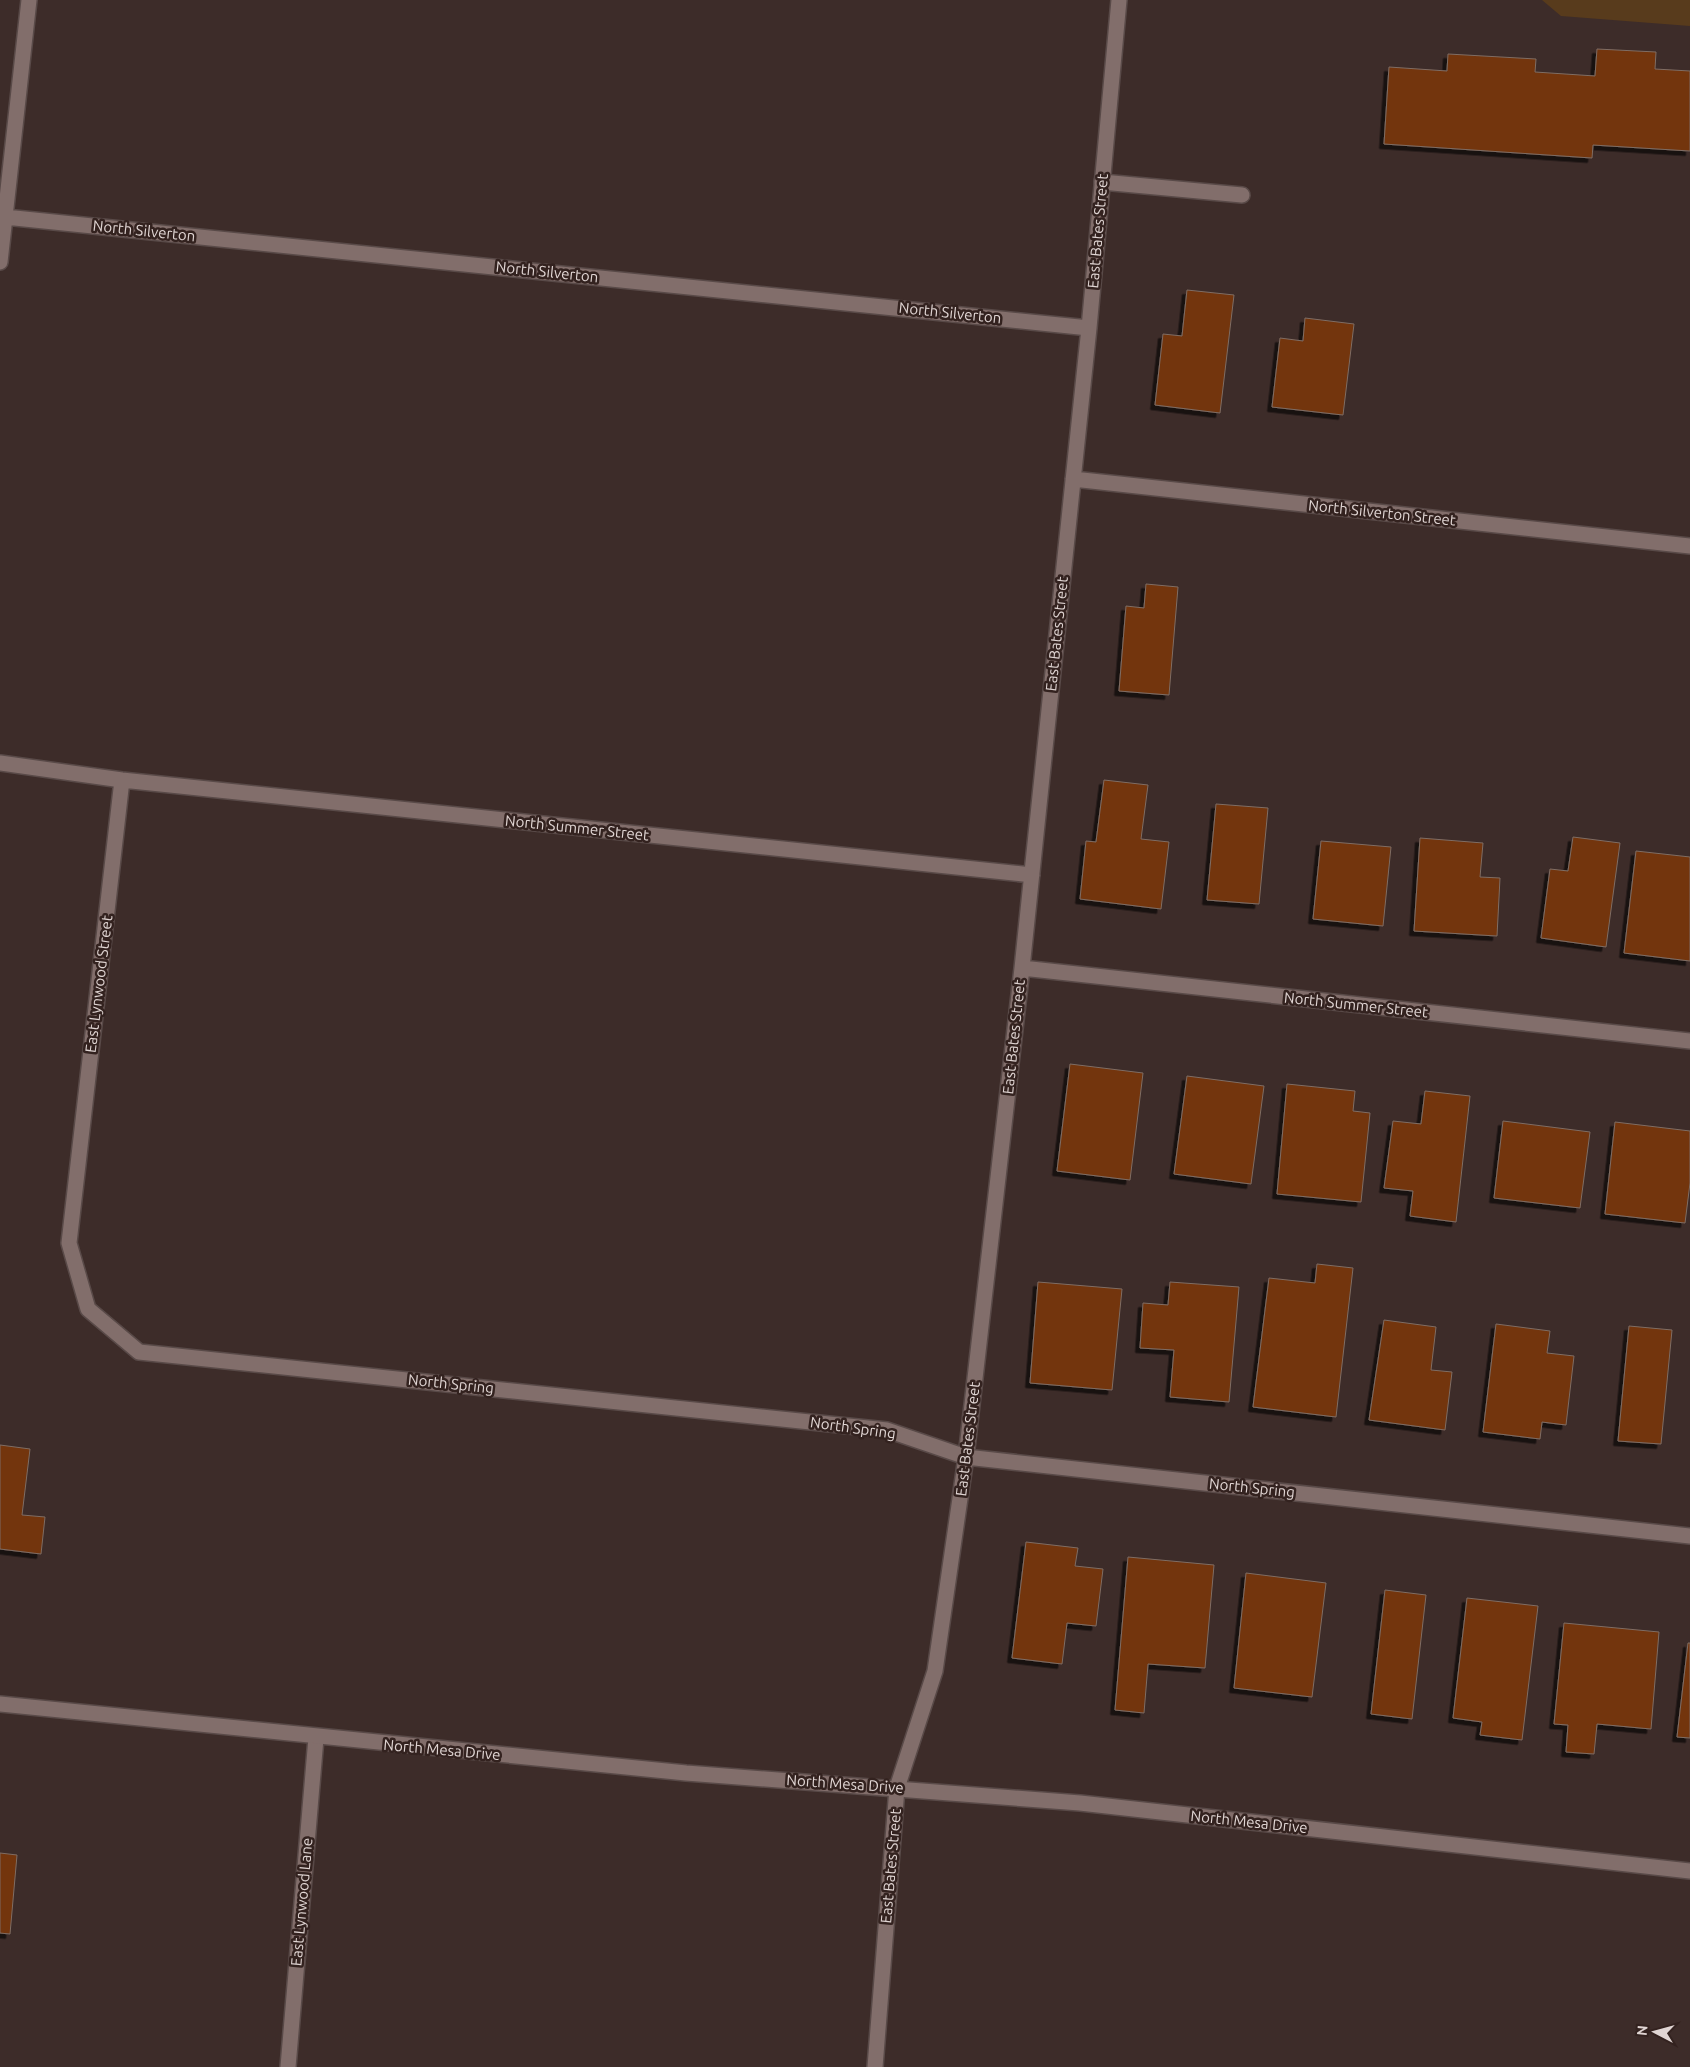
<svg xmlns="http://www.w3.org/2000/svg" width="1690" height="2067" font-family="Ubuntu,sans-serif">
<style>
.green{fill:#583b1c}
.building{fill:#73340b;stroke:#7f6d64;filter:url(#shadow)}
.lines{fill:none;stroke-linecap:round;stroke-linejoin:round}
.lane-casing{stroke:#594a48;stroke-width:18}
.street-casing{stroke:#594a48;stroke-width:18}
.secondary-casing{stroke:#594a48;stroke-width:18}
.lane{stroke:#826e6b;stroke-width:15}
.street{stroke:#826e6b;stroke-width:15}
.secondary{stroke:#826e6b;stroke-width:15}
.labels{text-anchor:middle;stroke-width:5;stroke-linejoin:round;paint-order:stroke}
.street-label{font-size:15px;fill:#e0d5d3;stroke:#33221f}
</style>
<defs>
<filter id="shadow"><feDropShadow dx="-4.5" dy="4.5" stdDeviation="0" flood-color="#0009"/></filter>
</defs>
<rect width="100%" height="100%" fill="#3d2c29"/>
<path class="green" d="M1542,0H1690V26L1561,16Z"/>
<path class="building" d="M1597,49L1656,52L1655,69L1690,71V151L1593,145L1592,158L1384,144L1389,67L1447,71L1448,54L1536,59L1535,72L1595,76Z
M1187,290L1234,295L1220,413L1155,405L1163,334L1182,336Z
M1305,318L1354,324L1343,415L1272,407L1280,338L1303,341Z
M1146,584L1178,587L1169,695L1119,691L1126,606L1144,608Z
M1104,780L1148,785L1141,839L1169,842L1161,909L1080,899L1086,841L1096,842Z
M1216,804L1268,808L1259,904L1207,900Z
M1573,837L1620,843L1606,947L1541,938L1550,869L1568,871Z
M1420,838L1483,843L1480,877L1500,878L1497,936L1414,931Z
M1321,841L1391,847L1383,926L1313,919Z
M1636,851L1690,857V961L1624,953Z
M1070,1064L1143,1073L1130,1180L1057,1171Z
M1187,1076L1264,1086L1251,1184L1174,1174Z
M1287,1084L1355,1091L1353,1111L1370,1113L1361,1202L1277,1194Z
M1425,1091L1470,1096L1456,1222L1410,1216L1413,1191L1384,1188L1393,1121L1421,1124Z
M1503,1121L1590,1132L1580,1208L1494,1198Z
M1615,1122L1690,1131V1183L1685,1223L1605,1214Z
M1317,1264L1353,1268L1336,1417L1253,1407L1269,1278L1315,1283Z
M1038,1282L1122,1289L1112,1390L1030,1383Z
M1170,1282L1239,1287L1229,1402L1170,1397L1174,1350L1140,1348L1143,1303L1168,1305Z
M1384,1320L1436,1327L1431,1370L1452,1372L1445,1430L1369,1420Z
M1496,1324L1550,1331L1547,1353L1574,1356L1566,1425L1542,1422L1540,1439L1483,1432Z
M1629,1326L1672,1330L1661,1444L1618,1441Z
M0,1445L30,1449L22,1515L45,1517L41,1554L0,1549Z
M1026,1542L1078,1548L1075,1566L1103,1569L1096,1626L1067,1623L1062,1664L1012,1658Z
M1128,1557L1214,1565L1205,1668L1148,1664L1144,1713L1115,1710Z
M1246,1573L1326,1583L1312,1697L1234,1688Z
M1385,1590L1426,1595L1412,1719L1371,1714Z
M1467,1598L1538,1606L1522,1740L1480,1735L1482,1722L1453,1718Z
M1564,1623L1659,1632L1651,1729L1597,1724L1594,1754L1566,1752L1568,1725L1554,1724Z
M1688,1643H1690V1738L1677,1737Z
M0,1853L17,1855L10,1934L0,1933Z"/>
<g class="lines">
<g class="lane-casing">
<path id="lane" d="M1102,182L1242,195"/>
</g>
<g class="street-casing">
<path id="street" d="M5,217L1089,328
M0,262L29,0
M1073,479L1690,546
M0,763L122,780L1032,875
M122,780L69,1243L88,1309L139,1352L887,1430L966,1457L1690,1536
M1022,968L1690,1041
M288,2067L316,1738
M875,2067L897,1788L935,1671L966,1457L1022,968L1089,328L1119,0"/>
</g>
<g class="secondary-casing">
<path id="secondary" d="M0,1704L686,1773L1080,1803L1690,1871"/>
</g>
<use href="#lane" class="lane"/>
<use href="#street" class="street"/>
<use href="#secondary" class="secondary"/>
</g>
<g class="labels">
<g class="street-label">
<text transform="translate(144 231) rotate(6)" y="5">North Silverton</text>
<text transform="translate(1098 231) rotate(-85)" y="5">East Bates Street</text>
<text transform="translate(547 272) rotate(6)" y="5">North Silverton</text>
<text transform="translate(950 313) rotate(6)" y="5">North Silverton</text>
<text transform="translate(1382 513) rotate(6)" y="5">North Silverton Street</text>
<text transform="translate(1057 634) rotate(-84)" y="5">East Bates Street</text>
<text transform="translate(577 828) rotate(6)" y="5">North Summer Street</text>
<text transform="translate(99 984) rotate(-83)" y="5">East Lynwood Street</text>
<text transform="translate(1356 1005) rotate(6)" y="5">North Summer Street</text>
<text transform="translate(1014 1037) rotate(-84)" y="5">East Bates Street</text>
<text transform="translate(451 1384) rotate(6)" y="5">North Spring</text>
<text transform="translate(853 1428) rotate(8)" y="5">North Spring</text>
<text transform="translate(968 1439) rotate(-83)" y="5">East Bates Street</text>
<text transform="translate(1252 1488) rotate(6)" y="5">North Spring</text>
<text transform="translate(442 1750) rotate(5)" y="5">North Mesa Drive</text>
<text transform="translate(845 1784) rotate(4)" y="5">North Mesa Drive</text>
<text transform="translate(1249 1822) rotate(6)" y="5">North Mesa Drive</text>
<text transform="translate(891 1866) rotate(-85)" y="5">East Bates Street</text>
<text transform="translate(302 1902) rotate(-85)" y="5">East Lynwood Lane</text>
</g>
</g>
<g transform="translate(1655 2032) rotate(276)" stroke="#33221f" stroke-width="4" paint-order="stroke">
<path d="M0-4L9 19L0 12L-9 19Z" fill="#e0d5d3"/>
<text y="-8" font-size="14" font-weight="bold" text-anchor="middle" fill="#e0d5d3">N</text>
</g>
</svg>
